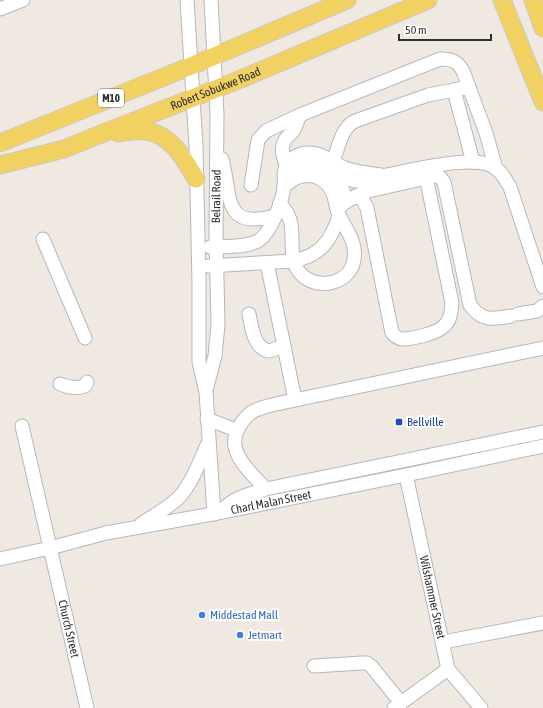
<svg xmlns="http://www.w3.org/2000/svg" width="543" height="708" font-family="'Asap Condensed',sans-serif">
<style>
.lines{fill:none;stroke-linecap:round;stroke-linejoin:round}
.minor-casing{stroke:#b4b7c1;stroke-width:15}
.major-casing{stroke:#c9c9c9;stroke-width:19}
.minor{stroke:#fff;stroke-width:13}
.major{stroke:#f2d163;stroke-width:17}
.transit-dot{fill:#1a4fb4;stroke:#fff;stroke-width:1.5}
.shop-dot{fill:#3f7fe0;stroke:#fff;stroke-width:1.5}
.labels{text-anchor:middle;stroke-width:4;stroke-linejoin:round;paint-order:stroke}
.shield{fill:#fff;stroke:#6d6d6d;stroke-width:1}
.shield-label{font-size:11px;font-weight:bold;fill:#2e2e2e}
.street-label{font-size:12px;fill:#2e2e2e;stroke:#fff}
.transit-label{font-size:12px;fill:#164399;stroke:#fff;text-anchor:start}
.shop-label{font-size:12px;fill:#366cbe;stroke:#fff;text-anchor:start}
</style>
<rect width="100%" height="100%" fill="#efe9e1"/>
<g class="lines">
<g class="minor-casing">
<g id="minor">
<path d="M187,0L196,146L199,282V362L206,392L214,514"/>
<path d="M0,9L23,0"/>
<path d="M454,90L473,162"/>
<path d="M222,159C232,196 222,230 274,216"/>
<path d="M333,161C339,147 341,128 355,121L428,95L469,87"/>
<path d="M290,169C284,163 280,150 284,142C286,137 291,134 294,130C296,125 298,120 300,115"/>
<path d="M284,174C290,170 297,166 304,165C309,164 315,165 319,166C337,172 341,185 347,201"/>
<path d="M336,176C347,179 358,183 369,181C375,180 381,176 387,175C411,170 471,155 492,166C501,170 505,179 510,187L543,287"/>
<path d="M251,185L258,140L266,131L300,115L440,59C452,59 457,61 463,71L486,133L496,169"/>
<path d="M356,196L363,200L367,208L392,333C395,336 398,339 403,339C412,339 438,333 444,326C451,320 451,312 452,303L426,177"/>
<path d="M280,203C285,210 290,216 291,224C294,241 288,261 301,274C317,291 350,284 354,260C357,243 347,231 340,217C336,211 336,201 333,194C328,180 314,172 299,177C293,178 289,183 284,186"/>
<path d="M338,208L347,201L364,192L435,176L440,177L444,182L470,305C482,322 493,319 511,316"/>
<path d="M43,239L85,338"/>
<path d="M210,247C224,246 244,248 258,241C271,233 282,202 284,187C285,180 283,173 286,166C289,158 300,153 309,153C322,152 333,164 345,168C356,172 369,173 381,175"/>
<path d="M267,263L295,400"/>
<path d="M208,266L293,261C320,256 331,241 339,216"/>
<path d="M249,314C252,327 253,348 269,351L284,346"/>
<path d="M518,314L537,311L543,306"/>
<path d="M60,384C69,388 76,389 85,386L87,382"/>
<path id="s1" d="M206,390L215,356L218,324L216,235L217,113L211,0"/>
<path d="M207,419L236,430"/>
<path id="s2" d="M22,426L87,708"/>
<path id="s3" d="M406,475L448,669L481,708"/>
<path d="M266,489C251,473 224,451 239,427C243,420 248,413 256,410C268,405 282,403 295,400L543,348"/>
<path d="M220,512C234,497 247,495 266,489L543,432"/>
<path d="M141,524C154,515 171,507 181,495C193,481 200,461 207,445"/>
<path id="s4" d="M0,559L50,548L106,533L218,513L406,475L543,446"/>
<path d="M443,642L543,623"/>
<path d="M314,666L362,663H367L372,667L401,703"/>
<path d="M394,708L448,669"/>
</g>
</g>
<g class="major-casing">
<g id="major">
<path d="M502,0L543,102"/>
<path d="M533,0L543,28"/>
<path d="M118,133C127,132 137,130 146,131C172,135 184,159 196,179"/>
<path d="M0,143L191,66L347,0"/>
<path id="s5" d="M0,165L64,149L101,134L241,79L428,0"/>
</g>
</g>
<use href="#minor" class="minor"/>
<use href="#major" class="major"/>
</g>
<rect class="transit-dot" x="395" y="418" width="8" height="8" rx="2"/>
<g class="shop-dot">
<circle cx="202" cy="615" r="4"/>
<circle cx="240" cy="635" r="4"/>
</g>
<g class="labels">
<rect class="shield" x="98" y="89" width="26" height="18" rx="3"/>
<g class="shield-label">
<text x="111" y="102">M10</text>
</g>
<g class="street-label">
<text dy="4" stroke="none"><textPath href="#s5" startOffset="229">Robert Sobukwe Road</textPath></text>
<text dy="4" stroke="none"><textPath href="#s1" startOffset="195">Belrail Road</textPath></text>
<text dy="4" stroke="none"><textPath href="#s4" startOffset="277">Charl Malan Street</textPath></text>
<text dy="4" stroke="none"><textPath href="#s3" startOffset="125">Wilshammer Street</textPath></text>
<text dy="4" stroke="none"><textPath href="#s2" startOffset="208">Church Street</textPath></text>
</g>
<g class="transit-label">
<text x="407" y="426">Bellville</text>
</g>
<g class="shop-label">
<text x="210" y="619">Middestad Mall</text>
<text x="248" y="639">Jetmart</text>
</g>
</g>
<path d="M399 34v6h92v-6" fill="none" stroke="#2e2e2e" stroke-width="2"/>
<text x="405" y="34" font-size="12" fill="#2e2e2e" stroke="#ffffff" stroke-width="3" paint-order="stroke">50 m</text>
</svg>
